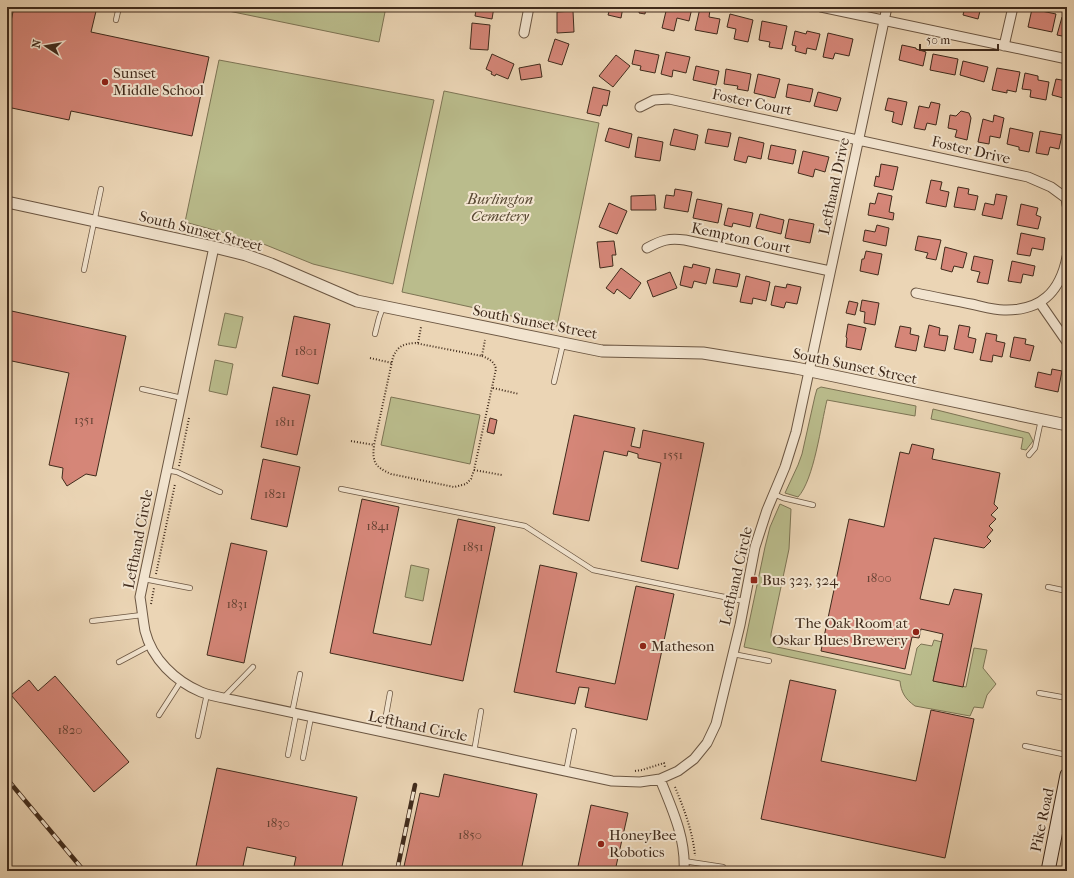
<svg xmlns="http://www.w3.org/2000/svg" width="1074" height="878" font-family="'IM FELL French Canon',serif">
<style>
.green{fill:#babc8c;stroke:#7d7454}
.building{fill:#d58678;stroke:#402b1c}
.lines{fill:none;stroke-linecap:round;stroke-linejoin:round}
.service-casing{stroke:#6b5642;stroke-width:6}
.minor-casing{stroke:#6b5642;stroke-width:11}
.tertiary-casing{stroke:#6b5642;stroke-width:13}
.secondary-casing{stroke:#402b1c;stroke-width:15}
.path{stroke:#402b1c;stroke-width:2;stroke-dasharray:1 2;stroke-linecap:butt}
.service{stroke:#f2e4cf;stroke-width:4.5}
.minor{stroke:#f2e4cf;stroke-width:9}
.tertiary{stroke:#f2e4cf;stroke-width:11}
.secondary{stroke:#f2e4cf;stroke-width:13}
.rail-casing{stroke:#402b1c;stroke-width:4.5}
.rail{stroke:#f2e4cf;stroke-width:3;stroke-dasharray:9;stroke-linecap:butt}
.poi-dot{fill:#8f2418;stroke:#f2e4cf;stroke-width:1.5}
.labels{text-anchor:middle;stroke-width:4;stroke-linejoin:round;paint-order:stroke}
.number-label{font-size:13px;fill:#654233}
.poi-label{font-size:15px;fill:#402b1c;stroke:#f2e4cf;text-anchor:start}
.street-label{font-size:15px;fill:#402b1c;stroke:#f2e4cf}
.park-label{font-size:15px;font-style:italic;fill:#584832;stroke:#f2e4cf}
</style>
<rect width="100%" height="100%" fill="#ebd5b5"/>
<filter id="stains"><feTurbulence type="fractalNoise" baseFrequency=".005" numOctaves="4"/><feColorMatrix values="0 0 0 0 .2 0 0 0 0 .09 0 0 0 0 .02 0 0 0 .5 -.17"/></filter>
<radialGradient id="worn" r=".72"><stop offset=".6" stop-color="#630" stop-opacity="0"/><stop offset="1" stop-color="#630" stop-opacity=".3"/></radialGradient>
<path class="green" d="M209,7H386L379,42Z
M219,60L434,100L393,284L313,264L261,243L185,222Z
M444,91L599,123L557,326L402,292Z
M225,313L243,317L236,348L218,345Z
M215,360L233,364L227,395L209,391Z
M821,387L916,406L915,416L827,400C821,424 814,480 798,497L785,493L798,465L802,454L815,396L817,389Z
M391,397L480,415L470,464L381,445Z
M933,409L1029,433L1033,441L1026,450L1021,449L1023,438L931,419Z
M780,504L791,509L789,549L771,634C771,640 772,643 777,647L911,675L917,648L921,644L932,646L934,640L942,642L933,681L966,687L974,648L987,650L983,668L996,684L987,695L983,708L974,707L970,716L915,706C905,699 901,692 900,681L744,647L765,547L770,527Z
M411,565L429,569L423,601L405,597Z"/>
<path class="building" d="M14,7H97L91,32L209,57L192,136L71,111L69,120L7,107V25L10,26Z
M475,7H494L492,19L475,16L476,10H474Z
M605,7H623L621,18L608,15L610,8Z
M635,7H658L657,10L646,8L645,14L639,13L640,8Z
M667,7L692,8L689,21L677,18L674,31L662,28Z
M965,7H981L978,19L963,15Z
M700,8L710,10L709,17L720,19L717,34L695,30Z
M1032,9L1056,14L1052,32L1028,27Z
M573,11L574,32L557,33V12Z
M730,14L753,20L748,42L734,39L736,29L727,27Z
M1062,17L1067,19V37L1057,35Z
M762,21L787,26L782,49L769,47L770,42L759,40Z
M472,23L490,25L488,50L470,49Z
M795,31L806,34L807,31L820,34L816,50L807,48L806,54L795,51L796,46L792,45Z
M828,33L853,39L849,56L835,53L833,59L823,57Z
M555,39L569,44L562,65L548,61Z
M902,45L916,48V49L926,52L923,66L899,60Z
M635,50L659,55L655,73L640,70L641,66L632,64Z
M666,52L690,57L686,73L673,70L672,77L661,74Z
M492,54L514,64L508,79L496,74L495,76L491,74L492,72L486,69Z
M933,54L958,59L955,75L930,70Z
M616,55L630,66L613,87L599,76Z
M963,61L988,67L984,82L960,75Z
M540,64L542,77L521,80L519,68Z
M696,66L719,71L716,85L693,80Z
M997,68L1020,72L1016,92L1007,90V93L992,90Z
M726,69L751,74L748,91L737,89L738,86L724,84Z
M1025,73L1038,76V80L1049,82L1046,100L1030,97L1031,90L1022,89Z
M758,74L780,79L775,98L754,93Z
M1056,79L1067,81V99L1052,95Z
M788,84L813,89L810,102L786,97Z
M593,87L610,91L607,106L603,105L600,116L587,113Z
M818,92L841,98L837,111L814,106Z
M888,98L907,102L902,125L892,122L894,112L885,110Z
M931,102L940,104L936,125L927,123L925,130L914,128L919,106L929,108Z
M961,111L969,113L971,118L967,140L955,137L957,130L948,128L950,115L956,116Z
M994,115L1004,118L1000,138L990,136L989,144L978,142L983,119L993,122Z
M609,128L632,134L629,148L605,141Z
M1010,128L1033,133L1029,152L1019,150V147L1007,144Z
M674,129L698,135L695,150L670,145Z
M708,129L731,133L728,147L705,143Z
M1040,131L1062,135L1059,149L1050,147L1048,155L1036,153Z
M638,137L663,142L660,161L635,157Z
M739,137L764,143L761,159L748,156L746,163L734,160Z
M771,145L796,150L793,164L768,159Z
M1067,145V161L1064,160Z
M803,151L829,157L825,172L815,169L813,177L798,173Z
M881,164L898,167L893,190L874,186L876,176L879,177Z
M931,180L942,182L940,190L949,192L946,207L926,203Z
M958,187L969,189L968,194L978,196L975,210L954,207Z
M675,189L692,192L688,212L664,208L666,195L674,196Z
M878,193L892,196L889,212L894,213L893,220L868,215L870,203L875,204Z
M996,194L1007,196L1002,219L982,215L985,203L994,205Z
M655,195L656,210H631V196Z
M697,199L722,204L718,223L693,218Z
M609,203L627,211L617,234L599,227Z
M1021,204L1038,208L1036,215L1041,217L1038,229L1017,225Z
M728,208L753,213L750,227L733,223L732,227L724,225Z
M760,214L784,220L781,234L756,228Z
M789,219L814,224L810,243L785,238Z
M877,225L889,228L886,246L863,241L865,230L875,232Z
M1021,233L1045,238L1043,250L1032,248L1030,256L1017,254Z
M918,236L941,240L936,260L926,258L928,253L915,250Z
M614,241L616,255H612L613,266L600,268L597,242Z
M945,247L967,253L963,268L954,266L952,272L941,269Z
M866,251L882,254L878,275L860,271L862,259H864Z
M974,256L993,260L988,284L977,282L980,272L971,270Z
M1012,261L1035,266L1033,276L1023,274L1021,283L1008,281Z
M693,264L710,268L706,284L694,281L692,288L680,285L684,266L692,268Z
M621,268L641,283L630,299L617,289L614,294L606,288Z
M716,269L740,274L737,287L713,283Z
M670,272L677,288L653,297L647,281Z
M746,276L770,282L766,301L753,298L752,304L740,302Z
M787,284L801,287L797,304L786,302L784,308L771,305L775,286L786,288Z
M862,300L879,303L875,325L864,323L865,312L860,311Z
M849,301L858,303L855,315L846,313Z
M7,310L126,336L96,476L86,474L67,486L62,478L63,468L49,465L69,373L7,360Z
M294,316L330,324L318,384L282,376Z
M848,324L866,328L861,350L846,347L847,338L846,337Z
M929,325L940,328L939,335L948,336L945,351L924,347Z
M959,325L970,327L968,337L976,339L973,353L954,349Z
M900,326L911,328L910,334L919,336L916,351L895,347Z
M986,333L997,335L996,341L1005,343L1002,357L993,355L992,362L980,360Z
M1014,337L1026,339L1025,344L1034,346L1030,361L1010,357Z
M1052,369L1062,371L1058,392L1035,387L1038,372L1051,375Z
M273,387L310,395L297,455L261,447Z
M574,415L635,428L631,446L640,448L643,430L704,443L678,569L641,561L661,463L638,458V454L628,451L627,456L604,451L589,521L553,514Z
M490,418L497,420L494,434L487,432Z
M912,444L934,449L932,459L1000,473L994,504L998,508L991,515L996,519L989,526L993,530L987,537L991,541L984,548L934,538L920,599L949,605L954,589L982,594L963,687L933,681L943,634L921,629L919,638L912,637L905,669L821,651L849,519L884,527L900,452L909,454Z
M263,459L300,467L287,527L251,519Z
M362,499L399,507L373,633L431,645L458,519L495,527L463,681L330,653Z
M231,543L267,551L244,663L207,655Z
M540,565L577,573L556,672L615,684L636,586L674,594L647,720L585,707L589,688L579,687L575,704L514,692Z
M55,676L129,762L94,792L11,695L29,680L38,691Z
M790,680L836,690L821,761L916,781L931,710L974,719L945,858L761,819Z
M217,768L357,797L341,871H293L296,857L247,847L242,871H195Z
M444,774L537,794L521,871H403L420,793L439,797Z
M591,805L628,813L615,871H577Z"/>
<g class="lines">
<g class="service-casing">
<path id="service" d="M116,20L119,7
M84,270L101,189
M375,334L379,318L383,307
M554,382L563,344
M142,389L182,398
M1029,455L1035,448L1041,420
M166,470L177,472L220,492
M341,489L525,526L593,570L744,601
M774,494L783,498L813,505
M144,579L190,588
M1048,587L1067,591
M92,621L142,615
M733,654L769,661
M119,662L151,645
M1039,693L1067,698
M223,698L253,667
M292,713L300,674
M159,715L181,681
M383,732L390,693
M198,736L207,694
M1025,746L1067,755
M474,752L481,711
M288,755L296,714
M303,758L311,717
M566,772L574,731
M684,861L723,867"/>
</g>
<g class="minor-casing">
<path id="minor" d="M821,7L1067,59
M524,33L529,7
M1004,46L1013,7
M640,107L654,100L669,99L1028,177L1051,187L1066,198L1067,205
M214,247L140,597C142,609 143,620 145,631C152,659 175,681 201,692C211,696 223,698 233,700L612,781L640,782L660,779L678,771L694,759L707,743L716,724L740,625L755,547L767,510L785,467L796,432L887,7
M647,248C662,240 668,238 685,240L830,271
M916,293C934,297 952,300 971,304C981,306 993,310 1004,310C1041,311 1060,292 1067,257
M1040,303L1067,342
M660,779C672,809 686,838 684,871"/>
</g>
<g class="tertiary-casing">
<path id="tertiary" d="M7,202L214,247L246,255L271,264L357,301L602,351L703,353L796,368L1067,425"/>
</g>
<g class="secondary-casing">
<path id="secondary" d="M1048,871L1067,775"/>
</g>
<path class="path" d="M418,343L421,327
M482,356C489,359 494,361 496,369L474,470L471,479L466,484L454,487L391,474C375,467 372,462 374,445L393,357C398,346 403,344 415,343L482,356L485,340
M370,358L392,363
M493,388L519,394
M351,441L374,445
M179,466L189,418
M474,470L502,475
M156,574L175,484
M151,604L154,588
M635,771L642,770L664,763L665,767
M675,787C684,809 693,832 695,856"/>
<use href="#service" class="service"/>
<use href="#minor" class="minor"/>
<use href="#tertiary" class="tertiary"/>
<use href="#secondary" class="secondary"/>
<g class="rail-casing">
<path id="rail" d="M7,779L84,871
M397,871L415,785"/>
</g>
<use href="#rail" class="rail"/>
</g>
<g class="poi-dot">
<circle cx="105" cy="82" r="4"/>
<rect x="750" y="576" width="8" height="8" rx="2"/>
<circle cx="916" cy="632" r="4"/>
<circle cx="643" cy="646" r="4"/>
<circle cx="601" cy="844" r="4"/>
</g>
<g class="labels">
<g class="number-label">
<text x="306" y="355">1801</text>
<text x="84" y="424">1351</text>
<text x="285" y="426">1811</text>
<text x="673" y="459">1551</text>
<text x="275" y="498">1821</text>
<text x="378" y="530">1841</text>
<text x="473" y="551">1851</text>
<text x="879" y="582">1800</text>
<text x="237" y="608">1831</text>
<text x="70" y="734">1820</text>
<text x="278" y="827">1830</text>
<text x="470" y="839">1850</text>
</g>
<g class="poi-label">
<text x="113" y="78">Sunset<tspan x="113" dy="17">Middle School</tspan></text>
<text x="762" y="585">Bus 323, 324</text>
<text x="908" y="628" text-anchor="end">The Oak Room at<tspan x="908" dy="17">Oskar Blues Brewery</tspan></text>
<text x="651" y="651">Matheson</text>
<text x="609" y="840">HoneyBee<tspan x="609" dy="17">Robotics</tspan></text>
</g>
<g class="street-label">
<text transform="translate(752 102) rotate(12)" y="5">Foster Court</text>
<text transform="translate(971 150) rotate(13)" y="5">Foster Drive</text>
<text transform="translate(834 186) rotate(-78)" y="5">Lefthand Drive</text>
<text transform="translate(201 231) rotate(14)" y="5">South Sunset Street</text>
<text transform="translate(741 238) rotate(12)" y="5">Kempton Court</text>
<text transform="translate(535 322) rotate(11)" y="5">South Sunset Street</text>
<text transform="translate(855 366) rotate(12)" y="5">South Sunset Street</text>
<text transform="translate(138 539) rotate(-79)" y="5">Lefthand Circle</text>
<text transform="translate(736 576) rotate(-77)" y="5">Lefthand Circle</text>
<text transform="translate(418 726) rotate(12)" y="5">Lefthand Circle</text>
<text transform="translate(1042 820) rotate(-78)" y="5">Pike Road</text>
</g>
<g class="park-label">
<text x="500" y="204">Burlington<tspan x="500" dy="17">Cemetery</tspan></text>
</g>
</g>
<rect width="1074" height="878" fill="none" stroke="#ebd5b5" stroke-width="24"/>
<rect x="8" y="8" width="1058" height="862" fill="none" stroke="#402b1c" stroke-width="2"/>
<rect x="12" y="12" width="1050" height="854" fill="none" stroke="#402b1c"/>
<g transform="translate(46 46) rotate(282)" stroke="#f2e4cf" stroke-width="3" paint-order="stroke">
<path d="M0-3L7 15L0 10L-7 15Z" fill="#402b1c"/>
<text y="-6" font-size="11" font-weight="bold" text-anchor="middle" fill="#402b1c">N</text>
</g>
<path d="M920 44v6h78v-6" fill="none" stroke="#402b1c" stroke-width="2"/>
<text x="926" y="44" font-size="12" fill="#402b1c" stroke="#f2e4cf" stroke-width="3" paint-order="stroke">50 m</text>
<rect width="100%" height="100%" filter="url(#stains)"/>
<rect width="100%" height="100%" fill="url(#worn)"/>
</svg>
